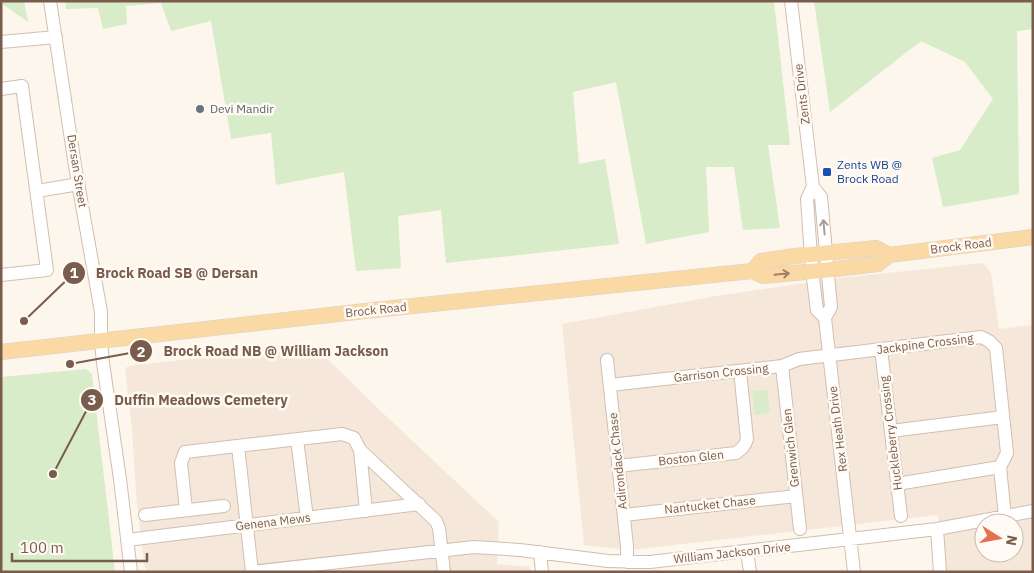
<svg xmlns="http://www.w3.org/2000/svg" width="1034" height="573" font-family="'IBM Plex Sans',sans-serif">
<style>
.residential{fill:#f5e8da;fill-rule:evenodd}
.green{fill:#d8ecc9}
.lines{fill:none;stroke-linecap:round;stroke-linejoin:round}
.minor-casing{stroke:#d1beb0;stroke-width:14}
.major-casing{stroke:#dad1cd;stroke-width:16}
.minor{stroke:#fff;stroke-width:12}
.major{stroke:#fbd9a5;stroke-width:15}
.oneway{stroke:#af9d94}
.oneway2{stroke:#a18267}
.worship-dot{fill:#6b7280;stroke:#fffaf3;stroke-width:2}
.transit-dot{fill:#1a4fb4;stroke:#fffaf3;stroke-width:2}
.labels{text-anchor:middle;stroke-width:5;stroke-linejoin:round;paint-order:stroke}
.street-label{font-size:12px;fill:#7a5c4d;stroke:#fffaf3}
.worship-label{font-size:12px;fill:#5b616d;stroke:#fffaf3;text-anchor:start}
.transit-label{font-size:12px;fill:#164399;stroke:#fffaf3;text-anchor:start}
.leader{fill:none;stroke:#7a5c4d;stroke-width:2}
.callout-dot{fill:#7a5c4d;stroke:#fffaf3;stroke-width:2}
.mark-label{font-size:15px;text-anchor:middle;font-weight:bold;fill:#fff}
.callout-label{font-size:14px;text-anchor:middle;font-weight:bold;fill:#7a5c4d;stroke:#fffaf3;stroke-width:5;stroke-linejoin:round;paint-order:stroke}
</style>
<rect width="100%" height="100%" fill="#fdf6ec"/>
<path class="residential" d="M983,263L991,273L999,329L1033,325V572H944L938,515L639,549H620L584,545L562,324L716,296L839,278ZM984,523H1014V553H984Z
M313,345L388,418L499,522L497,564L530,567V572H147L144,564L136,494L132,430L125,368L129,366Z"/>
<path class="green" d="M1,1H24L28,22L1,3Z
M65,1H774L790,145H768L780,228L743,230L734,167H706L709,232L646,244L616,82L573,92L579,164L605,159L619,244L446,263L441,210L398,216L401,268L356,271L344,172L276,185L271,133L231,139L211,21L171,31L161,3L126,6L127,24L103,29L98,8L66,9Z
M814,1H1033V29L1017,31L1019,194L943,207L932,158L960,150L993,99L965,62L921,41L830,112Z
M86,369L92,374L115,572H1V377Z
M767,390L770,413L755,415L752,391Z"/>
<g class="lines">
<g class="minor-casing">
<path id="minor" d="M50,1L75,166L101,312V342L103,363L120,479L131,572
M791,1L813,187L821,197L831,307L825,318L854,572
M1,42L56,37
M1,89L22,86L47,270L1,275
M813,187L807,199L812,271L817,310L825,318
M37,191L79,184
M881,349L901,516
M607,360L627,546V562
M782,366L800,529
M610,385L782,366L799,359L981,337L989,341L996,348L1007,453L1000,467L1005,517
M891,431L1003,417
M297,439L307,518
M238,446L252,572
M360,450L436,521L439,528L444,572
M618,466L736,453C742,449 745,446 747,439L740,371
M897,484L1000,467
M186,510L181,463L185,452L342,434L354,438L360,450L366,511
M145,515L224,506
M624,515L796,496
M937,529L940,572
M127,540L419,504
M747,551L750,572
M540,552L542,572
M251,572L474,547L520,550L608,561L650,562L937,529L1033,511"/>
</g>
<g class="major-casing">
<path id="major" d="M752,271L761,261L795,256L876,248L889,255
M1,352L374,310L752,271L763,276L827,270L878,264L889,255L1033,237"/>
</g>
<use href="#minor" class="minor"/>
<use href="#major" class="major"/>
</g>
<defs><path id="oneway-shaft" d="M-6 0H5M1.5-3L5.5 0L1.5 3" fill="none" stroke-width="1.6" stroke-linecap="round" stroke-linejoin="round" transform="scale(1.25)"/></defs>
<use class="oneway" href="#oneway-shaft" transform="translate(824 227) rotate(-95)"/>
<use class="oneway2" href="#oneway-shaft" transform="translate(782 274) rotate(-6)"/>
<circle class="worship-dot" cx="200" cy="109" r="5"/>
<rect class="transit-dot" x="822" y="167" width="10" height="10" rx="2.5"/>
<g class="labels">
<g class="street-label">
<text transform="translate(802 94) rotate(-97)" y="4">Zents Drive</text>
<text transform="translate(77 171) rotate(81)" y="4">Dersan Street</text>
<text transform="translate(961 246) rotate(-7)" y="4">Brock Road</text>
<text transform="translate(376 310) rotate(-6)" y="4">Brock Road</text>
<text transform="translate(925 344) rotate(-7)" y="4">Jackpine Crossing</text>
<text transform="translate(721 373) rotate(-6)" y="4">Garrison Crossing</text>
<text transform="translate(838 429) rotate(-97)" y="4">Rex Heath Drive</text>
<text transform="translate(891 433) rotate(-97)" y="4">Huckleberry Crossing</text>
<text transform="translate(791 448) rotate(-96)" y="4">Grenwich Glen</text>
<text transform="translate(691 458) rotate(-6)" y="4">Boston Glen</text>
<text transform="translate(618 461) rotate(-96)" y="4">Adirondack Chase</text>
<text transform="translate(710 505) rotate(-6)" y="4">Nantucket Chase</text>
<text transform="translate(273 522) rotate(-7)" y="4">Genena Mews</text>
<text transform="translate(732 553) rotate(-6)" y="4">William Jackson Drive</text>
</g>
<g class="worship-label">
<text x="210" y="113">Devi Mandir</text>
</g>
<g class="transit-label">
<text x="837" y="169">Zents WB @<tspan x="837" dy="14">Brock Road</tspan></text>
</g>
</g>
<path class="leader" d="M24 321L74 273M70 364L141 351M53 474L92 400"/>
<g class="callout-dot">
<circle cx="24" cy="321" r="5"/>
<circle cx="70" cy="364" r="5"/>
<circle cx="53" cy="474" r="5"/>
<circle cx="74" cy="273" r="12"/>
<circle cx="141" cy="351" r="12"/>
<circle cx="92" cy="400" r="12"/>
</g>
<g class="mark-label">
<text x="74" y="278">1</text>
<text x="141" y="357">2</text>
<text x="92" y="405">3</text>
</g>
<g class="callout-label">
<text x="177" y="278">Brock Road SB @ Dersan</text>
<text x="276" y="356">Brock Road NB @ William Jackson</text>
<text x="201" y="405">Duffin Meadows Cemetery</text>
</g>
<rect width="1034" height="573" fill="none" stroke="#7a5c4d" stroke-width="5"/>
<g transform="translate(999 538) rotate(101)"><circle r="24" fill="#fffaf3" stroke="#cabbb1"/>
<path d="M0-4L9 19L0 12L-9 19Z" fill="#e76f51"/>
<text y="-8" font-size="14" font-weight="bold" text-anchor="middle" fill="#7a5c4d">N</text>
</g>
<path d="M12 553v8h135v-8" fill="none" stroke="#7a5c4d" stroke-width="2.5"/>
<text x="20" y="553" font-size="15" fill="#7a5c4d" stroke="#fffaf3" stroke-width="4" paint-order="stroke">100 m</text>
</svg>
